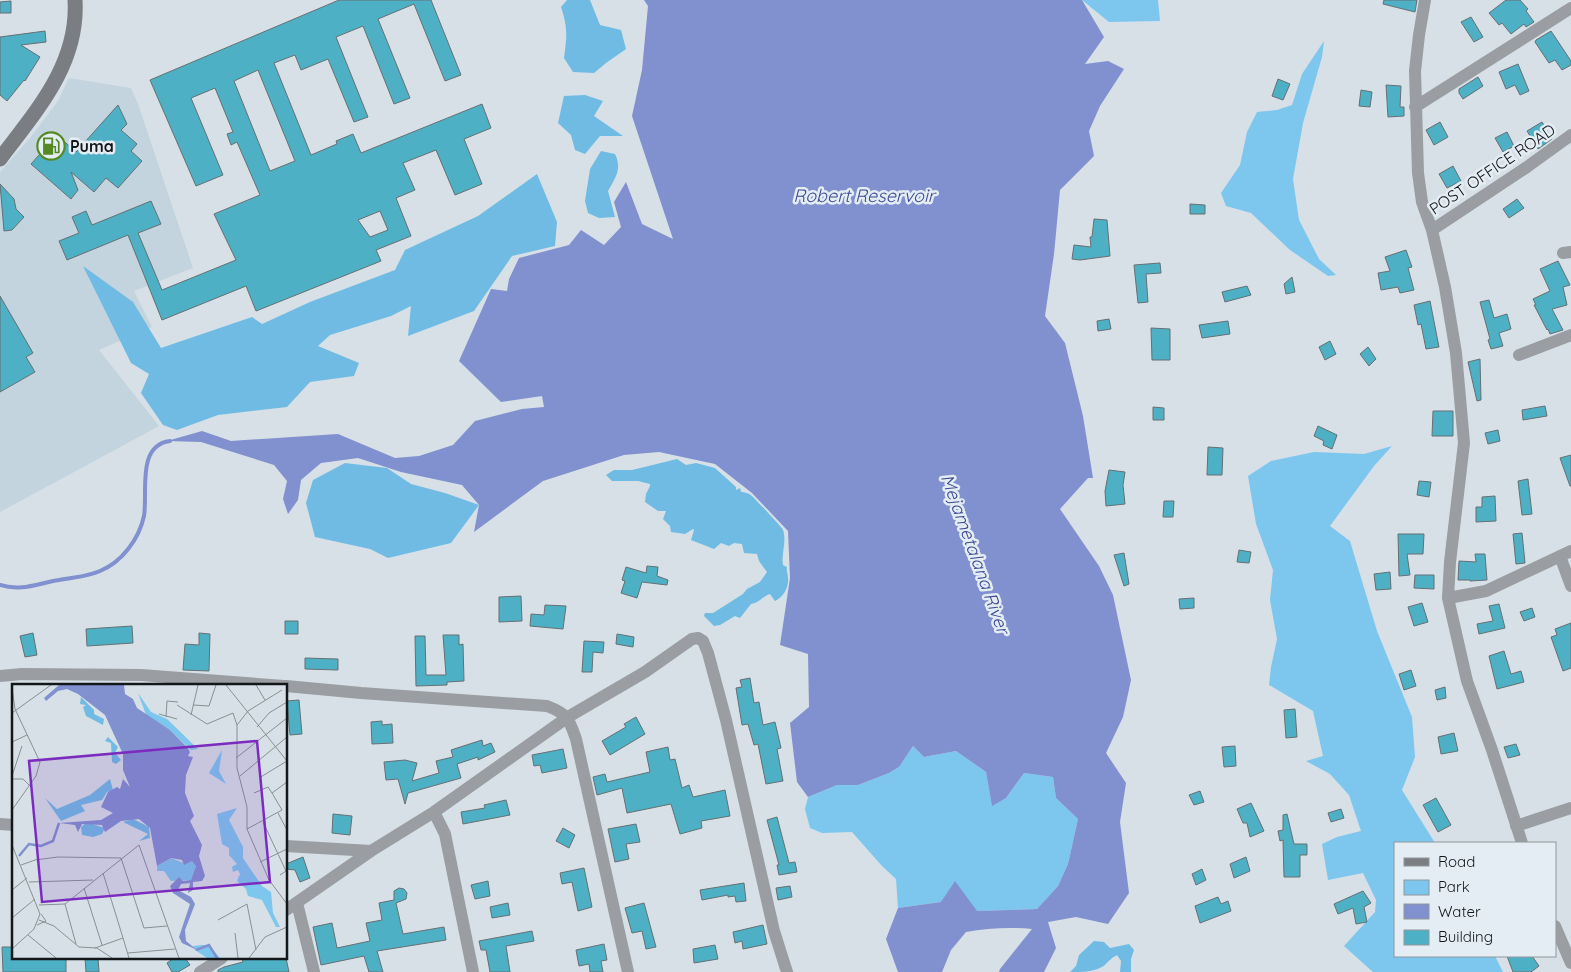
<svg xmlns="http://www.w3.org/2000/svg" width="1571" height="972" font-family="Quicksand,sans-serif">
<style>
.built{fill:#c3d4df}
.green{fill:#7dc6ee}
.forest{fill:#6fbbe3}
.water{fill:#8190cf}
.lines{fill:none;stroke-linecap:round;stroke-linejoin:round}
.stream{stroke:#8190cf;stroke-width:4}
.building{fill:#4eb0c4;stroke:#657073;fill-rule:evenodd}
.minor{stroke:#9a9da1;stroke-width:12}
.secondary{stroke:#7a7e83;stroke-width:15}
.labels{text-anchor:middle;stroke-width:5;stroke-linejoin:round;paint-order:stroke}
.poi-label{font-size:16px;font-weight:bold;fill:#131719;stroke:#e3edf3;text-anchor:start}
.street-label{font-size:16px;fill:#131719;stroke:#e3edf3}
.water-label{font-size:18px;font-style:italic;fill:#3d4995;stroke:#e3edf3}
.inset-river{fill:none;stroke:#8190cf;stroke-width:2.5}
.inset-road{fill:none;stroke:#889094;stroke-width:1}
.view{fill:#7b2cbf;fill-opacity:0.15;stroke:#7b2cbf;stroke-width:2.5}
.inset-edge{fill:none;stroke:#131719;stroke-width:2.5}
</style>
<rect width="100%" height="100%" fill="#d6e0e6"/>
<path class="built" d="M69,78L131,88L138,104L193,268L134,291L152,327L99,350L159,426L0,512V172L30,138L58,101Z"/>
<path class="green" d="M1082,0H1158L1160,21L1109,22Z
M1324,41L1322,57L1303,123L1293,179L1299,220L1319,259L1336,275L1328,276L1290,250L1251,213L1226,206L1221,193L1240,165L1247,132L1257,112L1277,110L1292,105L1302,74Z
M1392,446L1374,466L1330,526L1350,541L1377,631L1412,717L1415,757L1402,790L1435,843H1395V956H1495L1503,972H1373L1344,946L1375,912L1376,900L1363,873L1328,880L1322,844L1337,837L1361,831L1349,795L1330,774L1306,761L1323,756L1313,711L1269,685L1271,667L1277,639L1270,600L1273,570L1256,524L1248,476L1271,461L1314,452L1364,454Z
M913,746L924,757L956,751L986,772L992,805L1006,798L1024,773L1053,777L1056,798L1078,819L1068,864L1058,886L1037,909L977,911L941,902L898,908L896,879L882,866L852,832L822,833L810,828L805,809L808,797L837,785H858L889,773L899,767Z"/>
<path class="forest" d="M567,0H590L600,25L621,30L626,49L606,63L594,73L573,72L564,58C567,37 568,28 561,7Z
M585,95L603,101L594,116L623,136H600L585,154L575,150L571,135L558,123L564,96Z
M601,151L615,154C622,169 616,177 608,191L615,217L599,218L588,213L585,201L590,169Z
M537,174L557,222L555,246L512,256L474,311L408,336L411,306L391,316L330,335L318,346L359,363L354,376L310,382L287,407L218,415L177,430L163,425L141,393L149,374L131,363L83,266L133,302L161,348L252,317L262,324L310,302L395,270L405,250L478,216Z
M677,459L686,465L696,463L715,468L736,487V490L740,488L741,492C745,492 748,493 752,496C755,499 783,528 783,530C787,542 781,553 783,565L787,567C786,572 788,573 788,578C789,588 783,597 775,601L770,594C763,596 759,603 751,604L740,618L735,616L720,625L714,626L704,616L705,613H713L743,594L747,589L760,582L767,572L759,561L757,554L744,553L742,544L734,543L729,546L721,543L714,549L691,540L694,530L693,529L685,534L671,532L670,526L663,519L666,511H658L645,502L646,494L650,486V484L638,481H612L606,475L614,470H632Z
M345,463L387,468L411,484L445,493L479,505L451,543L388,558L370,549L315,537L306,503L313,480Z
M1094,941L1104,942L1110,948L1129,944L1134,950L1131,959V972H1120L1121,961L1117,955C1111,958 1109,961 1105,965C1096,972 1082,972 1070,972L1076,966L1079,955Z"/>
<path class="water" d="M644,0H1082L1104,37L1085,64L1108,61L1124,69L1100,106L1089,131L1094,156L1060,190L1054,254L1045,316L1065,343L1083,416L1093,478H1088L1060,509L1099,566L1113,595L1131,680L1123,717L1106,753L1126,783L1120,822L1129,893L1108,924L1076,917L1048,922L1056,948L1044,972H999L1000,969L1032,929C1011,927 987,928 966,932L951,950L942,972H898L886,939L898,908L941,902L955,881L977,911L1037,909L1058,886L1068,864L1078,819L1056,798L1053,777L1024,773L1006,798L992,806L986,772L956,751L924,757L913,746L899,767L889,773L858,785H837L808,797L797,782L790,723L809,707L808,654L780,645L790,578L788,531L752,493L715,464L659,452L624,455L543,481L474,532L479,505L462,485L401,472L358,458L321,463L301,480L298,500L288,514L283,499L287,481L274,465L201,442L167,441L202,431L231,441L338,434L395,458L419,456L453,445L475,421L522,409L544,407L542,396L501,402L459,361L491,289L507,291L509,279L519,258L569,245L581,230L604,245L621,227L614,202L626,182L642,224L673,239L632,116L642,70L648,6Z"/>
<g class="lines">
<path class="stream" d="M0,585C21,592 39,583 59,580C73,577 87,577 100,571C122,562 139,539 144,516C148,494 136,445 170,441"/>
</g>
<path class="building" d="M339,0H431L461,75L445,81L414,4L378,19L410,98L394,104L363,26L336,37L368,117L354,122L328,59L301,70L295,55L274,63L311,155L337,144L336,141L353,134L361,153L482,104L491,128L464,139L482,184L455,195L436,150L403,163L415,190L396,198L411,236L376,250L381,261L256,311L246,286L162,320L128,235L67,260L59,241L79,233L72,217L86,211L92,225L151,201L161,224L138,233L162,290L236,260L214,214L260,195L237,142L231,145L227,134L233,132L215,88L191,98L223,175L196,186L150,80ZM258,70L295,161L270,171L234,81ZM380,211L388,230L370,237L358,220Z
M1384,0H1417L1415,12L1383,4Z
M1506,0H1520L1528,9L1526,11L1534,22L1526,27L1524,24L1511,34L1502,23L1499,25L1489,13Z
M11,1V13H0V2Z
M1471,17L1483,37L1474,42L1461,22Z
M45,31L46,42L21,45L40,57L25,81L24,80L7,101L0,95V37Z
M1551,31L1571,61V65L1562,70L1555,60L1549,63L1535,42L1536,40Z
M1518,64L1529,91L1520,95L1515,85L1506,89L1499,72Z
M1478,77L1483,86L1463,99L1459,93V89Z
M1278,79L1290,84L1283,100L1272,96Z
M1386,85L1401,86L1400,107H1404V116L1388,117Z
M1361,90L1372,92L1370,107L1359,106Z
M118,105L127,124L121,130L137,144L131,151L142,161L118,188L106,178L94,192L71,172L78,190L71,199L31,164L57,135L76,152Z
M1440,122L1448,137L1434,145L1426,130Z
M1542,122L1552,139L1538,149L1527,131Z
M1507,132L1514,146L1503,152L1495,138Z
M1453,166L1461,181L1447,188L1439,174Z
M0,184L14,199L16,209L24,217L12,230L4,231Z
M1517,199L1524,208L1509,218L1503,209Z
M1190,204L1205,205V214H1190Z
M1094,219L1107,220L1110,256L1080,260L1072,259L1074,245L1091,247L1090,237H1092Z
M1406,250L1412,267L1408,268L1414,290L1400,293L1398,287L1381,290L1378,273L1390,271L1385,257Z
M1558,261L1570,285L1563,287L1567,305L1552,309L1563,330L1550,334L1548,329L1547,330L1534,305H1536L1533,299L1550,291L1540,269Z
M1160,263L1161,273L1146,274L1148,302L1138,303L1134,265Z
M1292,277L1295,292L1286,294L1284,284Z
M1247,286L1251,295L1225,302L1222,292Z
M0,296L33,353L26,357L35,372L0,392Z
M1489,300L1494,318L1507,314L1511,329L1499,333L1503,346L1491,349L1488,340L1490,339L1480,302Z
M1430,301L1439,347L1426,349L1421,324L1418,325L1414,305Z
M1109,319L1111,329L1098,331L1097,321Z
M1228,321L1230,334L1202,338L1199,325Z
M1151,328L1170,329V360H1152Z
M1330,341L1336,354L1325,360L1319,347Z
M1368,347L1376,359L1369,366L1360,354Z
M1480,359L1481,400L1477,401L1468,362Z
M1545,406L1547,416L1523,420L1522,410Z
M1153,407L1164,408V420H1153Z
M1433,411H1453V436H1432Z
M1318,426L1337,435L1332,449L1323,445L1324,441L1314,436Z
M1498,430L1500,441L1488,444L1485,433Z
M1208,447L1223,448L1222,475H1207Z
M1571,455V486H1570L1560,458Z
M1109,470L1125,472L1123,485L1125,504L1106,506L1105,491Z
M1528,479L1532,514L1522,515L1518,481Z
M1419,481L1431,482L1429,497L1417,495Z
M1495,496L1496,521L1476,522V507H1482V497Z
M1164,501H1174L1173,517H1163Z
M1522,533L1525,563L1516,564L1513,534Z
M1398,534H1424L1423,554H1407L1410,575L1399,576Z
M1239,550L1251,552L1249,563L1237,562Z
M1124,553L1129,584L1124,586L1114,555Z
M1475,554H1485L1487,580L1470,581V580H1458L1459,561L1476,562Z
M647,566L658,567L657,576L668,580L667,585L642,582L637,598L621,593L625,581L622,580L626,567L646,573Z
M1390,572L1391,589L1376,590L1374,574Z
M1415,575H1434V589L1414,588Z
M521,596L522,621L499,622V597Z
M1194,598V608L1180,609L1179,599Z
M1422,603L1428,622L1414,626L1408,607Z
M1499,604L1505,628L1479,634L1477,624L1493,621L1489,606Z
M545,605L566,606L563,629L530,626L531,614L544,615Z
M1532,608L1535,617L1524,621L1520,612Z
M285,621H298V634H285Z
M1571,623V668L1563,671L1551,637L1557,635L1555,629Z
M132,626L133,643L87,646L86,629Z
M33,633L37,655L25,657L20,636Z
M199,633L210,634L209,671L183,670L185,644L199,645Z
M617,634L634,637L633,647L616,644Z
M443,635H459V645L463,644L464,681L447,682V685L416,686L415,636H425L426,675H446Z
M584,641L604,642L603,653L593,652L592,672H582Z
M1504,651L1511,674L1521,671L1524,682L1497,689L1489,656Z
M305,658L338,659V670L305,669Z
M1411,670L1416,686L1404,690L1399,674Z
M750,678L754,703L759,702L763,725L775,722L781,748L777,749L783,781L766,784L758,744L754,745L748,724L742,725L736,688L742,687L740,680Z
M1445,687L1446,698L1437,700L1435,690Z
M299,700L302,734L290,735L287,701Z
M1295,709L1297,737L1286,738L1284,710Z
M636,717L645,734L610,755L602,741L626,727L624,724Z
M382,721V725L392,724L393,743L372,744L371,722Z
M1454,733L1458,751L1441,754L1438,737Z
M482,740L483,746L491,743L495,752L478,760V757L457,764L461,778L408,793L405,804L398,779L386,780L384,762L405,760L417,763L412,781L439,773L436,761L453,757L451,750Z
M1516,744L1520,755L1508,758L1504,747Z
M1235,746L1236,766L1224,767L1222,747Z
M668,747L670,760L675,759L682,788L689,785L693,797L725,790L730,816L701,821L702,828L680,834L671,804L627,813L622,788L597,795L593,777L605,774L607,782L650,772L646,752Z
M563,749L567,768L542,773L540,765L534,766L532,755Z
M1200,791L1204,802L1194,805L1189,795Z
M1436,798L1451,825L1438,832L1423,805Z
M506,800L510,815L463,824L461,812L485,808L484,805Z
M1251,803L1264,831L1250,837L1247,823H1243L1237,809Z
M1341,809L1344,818L1331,822L1328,813Z
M333,814L352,816L350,835L332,833Z
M1287,814L1294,844H1307V855H1300V877H1284L1283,840L1280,841L1278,831L1283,830V815Z
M777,817L789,863L795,862L797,872L779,875L777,865H779L767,820Z
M636,824L640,842L626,844L629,859L615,862L608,829Z
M563,828L575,835L569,848L556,841Z
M303,857L310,878L300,882L295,870L286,869V864Z
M1246,857L1250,871L1234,878L1230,864Z
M584,868L592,907L578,911L572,882L562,884L560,873Z
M1202,869L1206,880L1196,885L1192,874Z
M488,881L490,896L475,899L471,885Z
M744,883L746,901L736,902L735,896L728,897V895L702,900L700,890Z
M790,886L792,897L778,900L776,888Z
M399,888L404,889L407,893L406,899L396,903L403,934L444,927L446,940L377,951L383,972H369L364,956L321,965L313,927L332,923L337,948L370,941L366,923L382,920L379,903L394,900V891Z
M1363,891L1371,903L1364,907L1367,922L1356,924L1353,908L1338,914L1334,904Z
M1218,897L1221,904L1228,901L1231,911L1200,923L1195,906Z
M508,903L510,915L492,918L490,907Z
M644,903L656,947L646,949L642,931L632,933L625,908Z
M763,925L767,944L743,949L742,941L735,943L733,932Z
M532,931L534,941L506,946L510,972H490L486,950H481L479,941Z
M604,944L607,960L601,961L603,972H590L589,964L579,966L576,950Z
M715,945L718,959L694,963L693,949Z
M2,947H14V958H66V972H3Z
M1507,956H1532L1539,966L1531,972H1513Z
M85,958H98L99,972H86Z
M174,958H185L190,965L178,972H172L167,963Z
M242,958H286L289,972H218V970L224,967L243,962Z"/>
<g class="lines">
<path class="minor" d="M1425,0L1419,35L1415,71L1418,173L1422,202L1432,230L1445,287L1456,353L1464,443L1450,562L1448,598L1467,681L1492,750L1522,843
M1415,107L1571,8
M1432,230L1527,167L1571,135
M1563,253L1571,252
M1519,355L1571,335
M1560,556L1571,586
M1448,598L1486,591L1571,551
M0,676L22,674L141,675L284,686
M286,686L361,693L547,706C568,714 569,719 576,739L628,972
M434,812L445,834L473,972
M0,824L14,825
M1516,826L1571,808
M286,846L371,851
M297,903L314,972
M286,910L371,851L434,812L568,717L645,672L692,639L698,638L703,641L708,653L726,720L774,931L787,972
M1555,926L1571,963
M200,972L222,958"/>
<path class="secondary" d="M0,159C36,111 79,64 75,0"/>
</g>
<defs>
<g id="fuel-ring" transform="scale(1.4375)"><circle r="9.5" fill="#e3edf3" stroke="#558a23" stroke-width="1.5"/><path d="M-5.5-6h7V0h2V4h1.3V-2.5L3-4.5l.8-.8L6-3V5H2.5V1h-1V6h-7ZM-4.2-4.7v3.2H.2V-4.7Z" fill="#558a23"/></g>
</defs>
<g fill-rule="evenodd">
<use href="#fuel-ring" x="51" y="146"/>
</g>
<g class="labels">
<g class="poi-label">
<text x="70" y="152">Puma</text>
</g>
<g class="street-label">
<text transform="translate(1492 169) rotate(-34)" y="6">POST OFFICE ROAD</text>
</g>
<g class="water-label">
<text x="864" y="202">Robert Reservoir</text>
<text transform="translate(975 554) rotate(70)" y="6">Mejametalana River</text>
</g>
</g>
<g transform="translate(12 684)">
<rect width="275" height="275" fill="#d6e0e6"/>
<path d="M126,9L139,28L155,35L186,65L179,66L158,46L134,31ZM210,66L207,87L214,100L197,89ZM225,124L217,136L231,163V174L250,202L259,208L261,229L268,243H264L250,216L236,212L234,205L225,197L228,190L226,186L221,188L220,183L225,180L217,171V164L210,160L205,130ZM159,174L174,180L180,176L184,182L179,196L159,197L152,187H145V182ZM190,261H197L208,274H195L183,266L181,262Z" fill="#7dc6ee"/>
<path d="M69,13L82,26V30L92,35L91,41L74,32L71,23L74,21L68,20ZM96,53L106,63L103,69L109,76L104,80L100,78L99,59L93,57ZM98,95L101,106L95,108L90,116L69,121L73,127L49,137L33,114L45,125L78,111ZM121,135L137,143L138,154L127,157L136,150L111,138ZM73,140H80L93,144L90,150L81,153L70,151L69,143Z" fill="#6fbbe3"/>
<path d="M47,1H112L113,10L121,15L125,24L158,46L175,63L178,68L176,72L181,73L174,91L173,109L182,132L178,137L190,161L187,172L193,192L190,197L181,198V206L176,209L178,199L169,200L166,206L179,213L183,220L173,246L174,257L185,266L170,259L167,253L178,220L161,209L158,202L167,193L171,197L179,196L184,182L180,177L172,181L170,176L159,174L145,182L138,144L127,135L109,137L93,148L90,141L70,140L66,148L63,141L47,139L89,136L101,129L89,123L96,108L105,103L108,105L111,95L118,103L111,86V70L93,31L66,10L55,5L46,7L34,17L32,14Z" fill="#8190cf"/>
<path class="inset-river" d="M7,172L17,160L29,162L41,157L47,139M184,266L197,261L205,274"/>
<path class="inset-road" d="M214,1L275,77M244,1L253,16M0,4L3,25M165,21L195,40L221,29L225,41V84L235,123V145L257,196L275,220M181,21L197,22L204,1M0,29L39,1M147,30L165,35M179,31L186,1M154,33L155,17L166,18M225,41L236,27L270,6M245,43L257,29L275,18M0,58L15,51M224,74L275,34M0,92L10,62M228,92L275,53M247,94L275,77M0,95H11L18,102M242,109L256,103L260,109M0,126L24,92L28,78L3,25M266,129L275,146M251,138L274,187L268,191M235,145L270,126L260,109L275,98M0,161L28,230L22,245L0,265M109,174L132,244L155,242M248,178L275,165M9,181L23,176L46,173L109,174M17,198L81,196M72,204L90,261M0,206L15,194M53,220L64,260M27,221L53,220L127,161L167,274M0,234L23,215M27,236L42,242L67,263L85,264L100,274M206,236L235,220L244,266M25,241L34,237L29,230M223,249L226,274M16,251L44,274M111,254L117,274M83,264L111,254L91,189M116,269L163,265M237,274L253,253L275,243"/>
<path class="view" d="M245,57L258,198L30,218L17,77Z"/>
<rect width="275" height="275" class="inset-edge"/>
</g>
<rect x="1394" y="842" width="162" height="115" fill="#e3edf3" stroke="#90979c"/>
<rect x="1404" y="858" width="25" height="8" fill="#7a7e83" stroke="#90979c"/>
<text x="1438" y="867" font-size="15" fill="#131719">Road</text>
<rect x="1404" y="880" width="25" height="15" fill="#7dc6ee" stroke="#90979c"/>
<text x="1438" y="892" font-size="15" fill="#131719">Park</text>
<rect x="1404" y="904" width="25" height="15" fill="#8190cf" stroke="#90979c"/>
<text x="1438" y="917" font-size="15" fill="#131719">Water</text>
<rect x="1404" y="930" width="25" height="15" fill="#4eb0c4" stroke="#90979c"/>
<text x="1438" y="942" font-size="15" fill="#131719">Building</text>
</svg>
